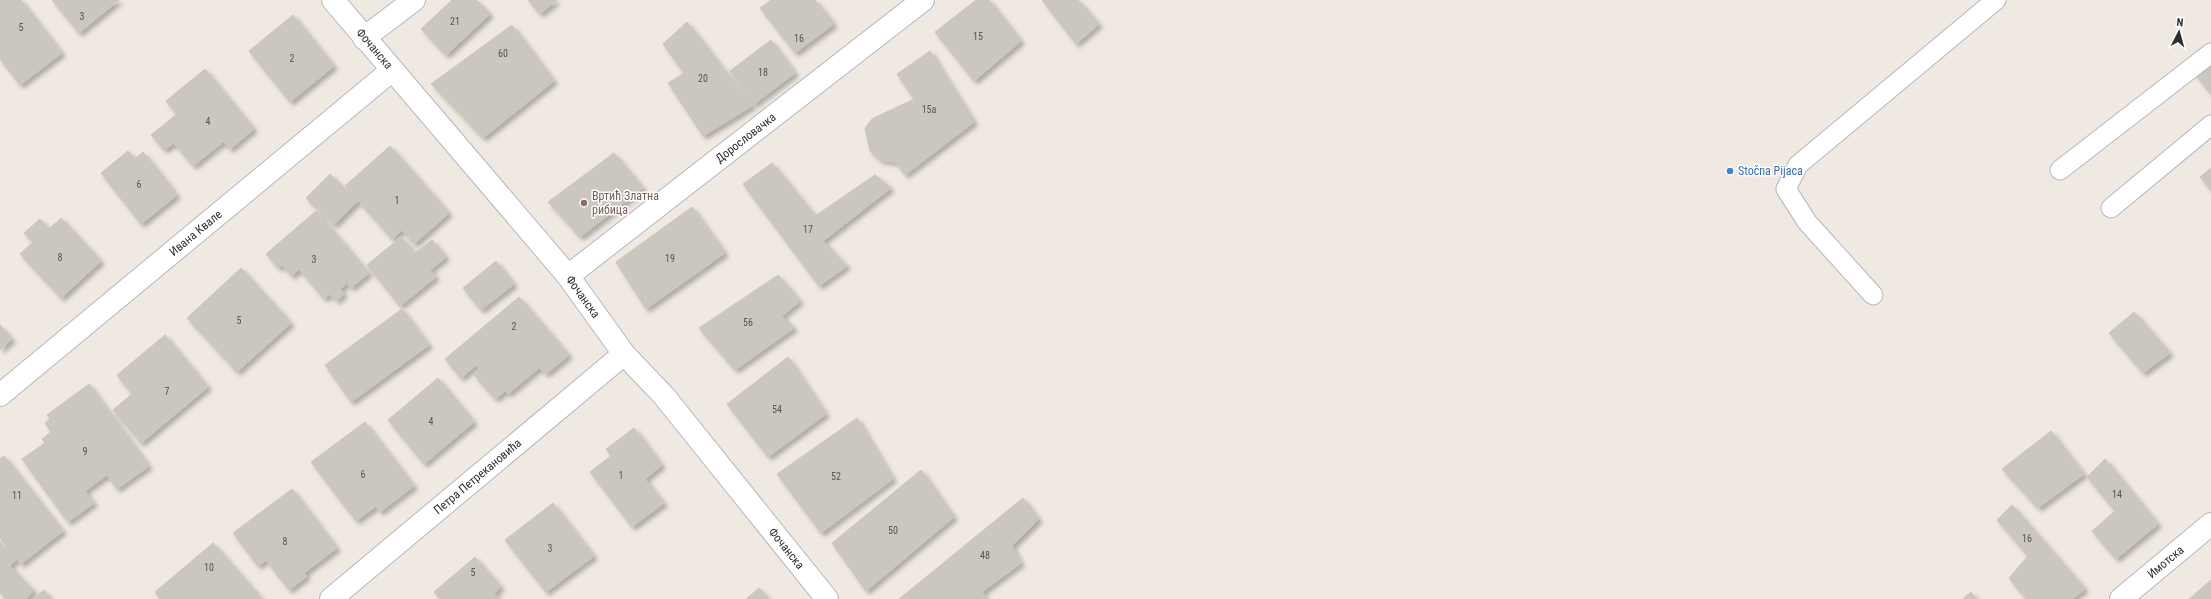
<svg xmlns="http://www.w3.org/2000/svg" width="2211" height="599" font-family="'Roboto Condensed',sans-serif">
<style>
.building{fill:#cbc7bf;stroke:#cbc5ba;filter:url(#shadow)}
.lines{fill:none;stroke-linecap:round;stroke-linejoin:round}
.service-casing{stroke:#b4b7c1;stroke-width:21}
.minor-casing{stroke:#b4b7c1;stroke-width:24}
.service{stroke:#fff;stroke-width:19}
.minor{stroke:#fff;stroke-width:22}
.shop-dot{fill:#3f7fe0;stroke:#fff;stroke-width:1.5}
.education-dot{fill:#8d6e63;stroke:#fff;stroke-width:1.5}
.labels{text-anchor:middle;stroke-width:3;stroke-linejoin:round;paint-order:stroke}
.number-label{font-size:10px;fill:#555452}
.street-label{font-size:12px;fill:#2e2e2e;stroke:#fff}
.shop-label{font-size:12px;fill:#366cbe;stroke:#fff;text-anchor:start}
.education-label{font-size:12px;fill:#785e54;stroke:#fff;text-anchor:start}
</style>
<defs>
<filter id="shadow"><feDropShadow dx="3.5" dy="3.5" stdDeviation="2" flood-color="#0004"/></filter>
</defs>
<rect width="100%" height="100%" fill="#efe9e1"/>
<path class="building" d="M0,0H21L62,53L20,85L0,59Z
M52,0H119L79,33Z
M452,0H476L490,14L446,55L421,29Z
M528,0H557L540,14Z
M771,0H815L834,24L795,53L760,8Z
M976,0H989L1021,41L974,81L935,32Z
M1042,0H1078L1099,24L1076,44Z
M293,15L334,66L290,102L249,51Z
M687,22L752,106L703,136L668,83L684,73L663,44Z
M512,25L554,81L483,138L431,84Z
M771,40L795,73L754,104L730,71Z
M930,51L974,122L905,175L896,162L880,160L870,151L865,128L872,119L914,99L897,74Z
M2211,61V94L2195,74Z
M205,69L254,129L230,149L223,142L193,166L174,143L164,150L151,135L177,114L166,101Z
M390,146L449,213L414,244L402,230L392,239L345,186Z
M128,151L135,159L143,152L177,195L141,224L101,173Z
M614,153L643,188L580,237L548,202Z
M772,163L815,216L875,175L891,188L823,241L847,266L819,286L743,184Z
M2211,168V190L2200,177Z
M330,174L358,201L334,225L306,198Z
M692,207L725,253L646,309L616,262Z
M316,211L369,273L351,288L347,283L340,289L344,294L336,301L330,294L324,299L299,269L292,276L282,265L278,268L266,254Z
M61,218L101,261L61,298L20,254L33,242L24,233L40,219L49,229Z
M401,237L415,253L432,240L446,257L430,270L436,277L400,306L367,265Z
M496,261L514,284L481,310L463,288Z
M241,268L291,323L237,372L187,318Z
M778,275L800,301L782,316L794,328L735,370L699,328Z
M519,297L569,355L546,374L539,368L508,394L505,391L495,399L474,375L480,370L476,365L461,378L445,359Z
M402,309L429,345L351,402L325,365Z
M2134,312L2170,353L2143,373L2109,333Z
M0,325L12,339L0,350Z
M165,335L208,387L141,443L113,410L132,394L117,375Z
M788,357L826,414L768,457L727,404Z
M438,378L474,422L424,464L388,420Z
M89,384L149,466L117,489L107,475L85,491L94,503L68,522L22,459L45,443L42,439L51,432L45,423L50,419L47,415Z
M857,418L893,479L821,533L777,474Z
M365,422L414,486L380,512L376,506L356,521L311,462Z
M634,428L662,465L645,479L664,503L632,527L590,472L611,456L606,449Z
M2051,431L2084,474L2038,508L2002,469Z
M4,456L63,531L21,564L0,538V459Z
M2105,459L2158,524L2116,559L2092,531L2115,511L2087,477Z
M921,470L954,517L866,591L832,543Z
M292,489L337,548L304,573L307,576L289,590L266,560L258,566L233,533Z
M1023,498L1039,519L1012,546L1021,563L982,592L987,599H899Z
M553,503L594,556L546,592L505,540Z
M2012,505L2085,589L2072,599H2026L2009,578L2028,556L1997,520Z
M0,541L16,560L10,566L34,591L25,599H6L0,593Z
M213,543L262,599H160L155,592Z
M475,557L501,587L494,593L499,599H440L434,592Z
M2211,580V599H2189Z
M759,588L769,599H746Z
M44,590L51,599H33Z
M1971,592L1976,599H1963Z"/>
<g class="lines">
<g class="service-casing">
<path id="service" d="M2060,170L2211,53
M2111,208L2211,125
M1873,295L1807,222L1786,189L1798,165L1996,0"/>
</g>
<g class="minor-casing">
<g id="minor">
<path id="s1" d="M333,0L568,276L624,354L664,396L827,599"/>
<path d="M364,38L414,0"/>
<path id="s2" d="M568,276L923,0"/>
<path id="s3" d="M0,395L391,71"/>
<path id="s4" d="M331,599L624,354"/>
<path id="s5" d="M2121,599L2211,524"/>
</g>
</g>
<use href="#service" class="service"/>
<use href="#minor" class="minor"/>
</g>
<circle class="shop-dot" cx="1730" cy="171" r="4"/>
<circle class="education-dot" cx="584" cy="203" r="4"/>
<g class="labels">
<g class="number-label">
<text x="82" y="20">3</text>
<text x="455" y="25">21</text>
<text x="21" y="31">5</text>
<text x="978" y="40">15</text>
<text x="799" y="42">16</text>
<text x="503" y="57">60</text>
<text x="292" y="62">2</text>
<text x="763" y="76">18</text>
<text x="703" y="82">20</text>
<text x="929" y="113">15a</text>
<text x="208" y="125">4</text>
<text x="139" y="188">6</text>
<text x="397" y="204">1</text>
<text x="808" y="233">17</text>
<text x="60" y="261">8</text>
<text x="670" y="262">19</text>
<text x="314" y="263">3</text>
<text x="239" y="324">5</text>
<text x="748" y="326">56</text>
<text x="514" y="330">2</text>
<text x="167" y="395">7</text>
<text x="777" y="413">54</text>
<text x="431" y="425">4</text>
<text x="85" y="455">9</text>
<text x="363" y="478">6</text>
<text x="621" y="479">1</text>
<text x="836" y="480">52</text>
<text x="2117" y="498">14</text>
<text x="17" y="499">11</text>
<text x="893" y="534">50</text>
<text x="2027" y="542">16</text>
<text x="285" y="545">8</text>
<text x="550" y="552">3</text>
<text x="985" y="559">48</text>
<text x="209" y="571">10</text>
<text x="473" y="576">5</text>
</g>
<g class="street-label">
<text dy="4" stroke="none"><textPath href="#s1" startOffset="64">Фочанска</textPath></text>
<text dy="4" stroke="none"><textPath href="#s2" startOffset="225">Дорословачка</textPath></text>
<text dy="4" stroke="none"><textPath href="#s3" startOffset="254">Ивана Квале</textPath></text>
<text dy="4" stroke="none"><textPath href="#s1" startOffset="388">Фочанска</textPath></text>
<text dy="4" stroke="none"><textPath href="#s4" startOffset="191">Петра Петрекановића</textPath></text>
<text dy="4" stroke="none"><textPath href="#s1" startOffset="712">Фочанска</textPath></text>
<text dy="4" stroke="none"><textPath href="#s5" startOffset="58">Имотска</textPath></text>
</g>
<g class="shop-label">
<text x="1738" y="175">Stočna Pijaca</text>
</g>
<g class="education-label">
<text x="592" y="200">Вртић Златна<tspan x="592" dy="14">рибица</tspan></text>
</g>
</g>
<g transform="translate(2179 32) rotate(6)" stroke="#ffffff" stroke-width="3" paint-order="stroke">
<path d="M0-3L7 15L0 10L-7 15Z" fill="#2e2e2e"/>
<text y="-6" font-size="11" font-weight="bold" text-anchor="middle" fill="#2e2e2e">N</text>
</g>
</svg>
